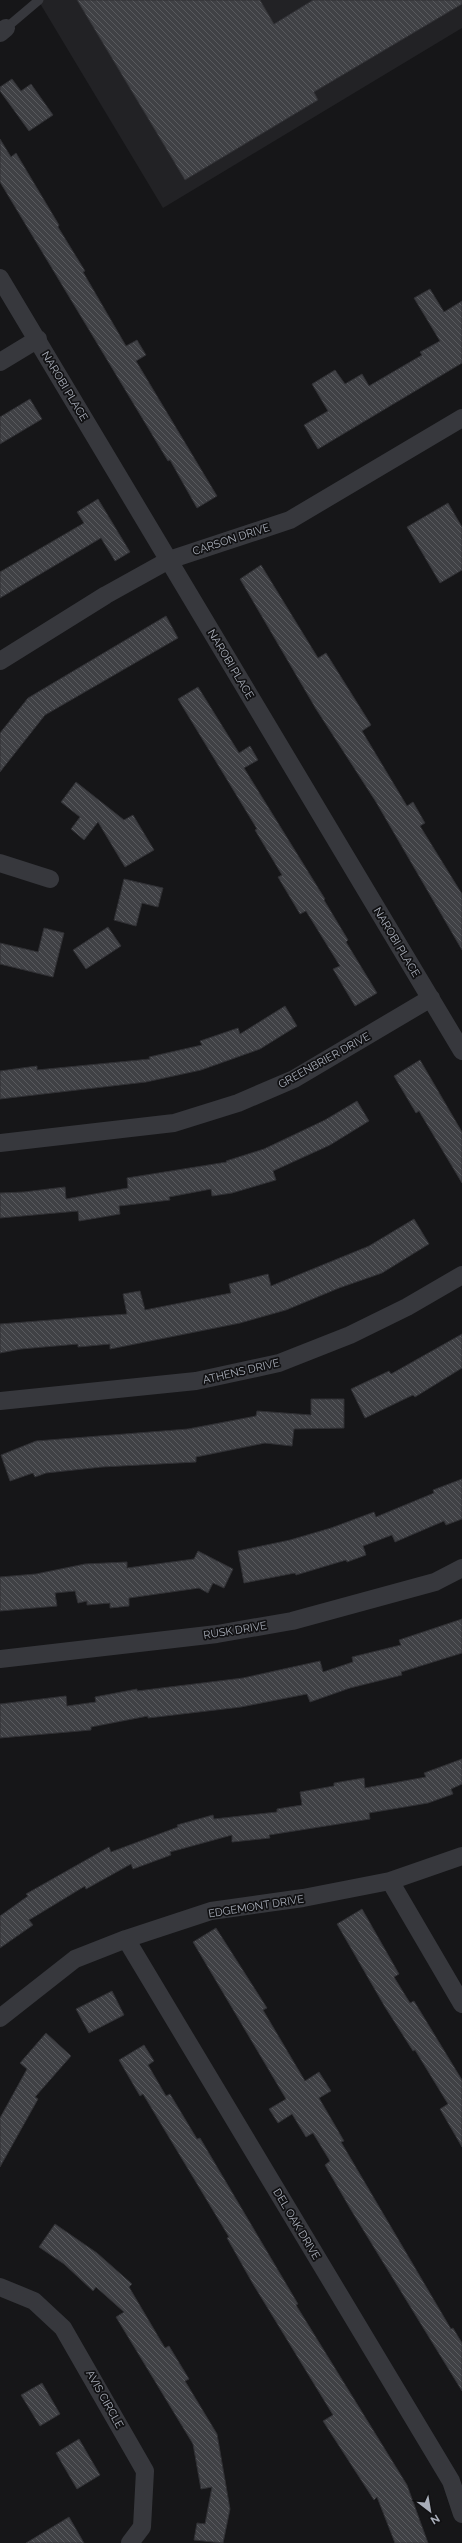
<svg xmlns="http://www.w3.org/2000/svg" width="462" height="2543" font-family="Raleway,sans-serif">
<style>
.built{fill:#222225}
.building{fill:url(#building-back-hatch);stroke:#303034}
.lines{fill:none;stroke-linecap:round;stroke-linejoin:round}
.lane{stroke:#37383d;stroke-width:9}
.street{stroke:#37383d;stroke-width:18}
.labels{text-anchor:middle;stroke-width:3.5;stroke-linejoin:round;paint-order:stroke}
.street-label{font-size:11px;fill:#a8adb8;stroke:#111113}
</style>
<defs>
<pattern id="building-back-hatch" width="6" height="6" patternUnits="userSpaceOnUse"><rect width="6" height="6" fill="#404145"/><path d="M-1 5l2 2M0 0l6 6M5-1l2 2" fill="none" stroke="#595a5e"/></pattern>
</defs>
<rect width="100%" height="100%" fill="#161618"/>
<path class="built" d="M38,0H462V28L163,208Z"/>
<path class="building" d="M77,0H260L274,24L313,0H462V4L314,92L318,100L185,180Z
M12,79L21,91L31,84L53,115L29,131L0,91V87Z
M0,139L11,157L16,153L59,225L58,227L85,271L83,272L126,346L137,340L146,355L136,361L217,496L197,508L170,460L168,461L0,182Z
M430,289L444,312L462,301V363L318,449L304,425L328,411L312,384L335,370L345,384L362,374L369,386L422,355L420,352L440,341L414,298Z
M30,399L42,419L0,444V417Z
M98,499L130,552L115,561L101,538L0,598V572L84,523L77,512Z
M448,503L462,527V570L440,583L407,527Z
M261,565L318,658L326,653L371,725L362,731L407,806L413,802L425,823L420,826L462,894V950L376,802L316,709L240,579Z
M166,616L178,638L45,715L0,772V733L28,698Z
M198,687L239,753L250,746L258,760L244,768L325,899L324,900L348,940L346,942L377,993L355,1006L333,969L340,966L306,911L300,914L278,877L282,875L255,830L257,829L178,699Z
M76,782L124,820L133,815L154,850L125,867L98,822L84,840L71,829L80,817L61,802Z
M124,879L163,888L158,907L142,903L136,926L114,920Z
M108,927L121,946L86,969L73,950Z
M44,928L64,933L53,977L0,964V943L38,952Z
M285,1006L297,1026L260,1049L201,1070L146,1082L0,1099V1071L37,1066V1070L150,1059L149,1057L202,1045L200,1041L238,1028L240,1034Z
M420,1060L462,1132V1183L419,1111L416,1113L394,1076Z
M357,1101L369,1121L330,1145L273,1171L276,1180L232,1193L212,1196L211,1189L169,1197L170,1200L119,1206L120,1214L79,1221L78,1211L0,1218V1193L24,1192L65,1187L66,1199L128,1188L127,1178L227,1162L226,1161L264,1149L325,1120Z
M414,1219L429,1244L382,1273L339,1288L286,1310L240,1323L110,1349V1344L78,1347V1344L21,1349L0,1353V1324L127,1314L123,1294L140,1291L145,1310L231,1293L229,1284L268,1274L271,1286L369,1246Z
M462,1334V1368L415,1397L413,1395L365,1418L351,1389L389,1371L391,1374Z
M311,1399H344V1428L294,1429L292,1446L265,1443L196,1457V1462L102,1467L46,1473L35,1477L33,1473L10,1481L1,1455L36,1441L188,1429L256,1416L257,1411L311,1415Z
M462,1479V1519L446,1525L444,1521L395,1542L392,1535L363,1546L366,1555L347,1562L346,1560L296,1575L295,1573L244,1583L238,1551L290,1540L331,1528L374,1512L376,1517L434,1493L433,1490Z
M198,1551L233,1569L224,1588L213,1583L208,1593L199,1588L129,1598V1606L110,1608V1603L87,1605V1601L78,1603L75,1591L55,1593L57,1606L0,1611V1577L36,1574L85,1564L127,1562V1568L194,1559Z
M462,1619V1653L401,1672L402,1675L350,1688L310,1702L307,1694L241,1707L148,1718V1716L91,1727V1730L0,1738V1704L66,1696L67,1706L96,1702L95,1697L137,1689V1691L243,1678L320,1661L323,1672L353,1662L352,1657L401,1645L399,1640Z
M462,1759V1784L451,1789L453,1794L428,1803L369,1813L370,1819L269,1835L270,1838L232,1842V1835L170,1852L171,1855L133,1869L131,1864L86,1889L85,1886L29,1920L33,1925L0,1948V1916L28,1896L26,1894L109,1847L111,1852L178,1827L177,1825L213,1815L214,1819L277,1812V1809L302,1805L300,1792L334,1786V1783L364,1778L365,1788L426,1777L424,1773Z
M362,1909L399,1974L394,1977L410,2003L414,2001L462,2080V2147L440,2109L448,2104L415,2050L413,2051L385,2007L337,1924Z
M216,1928L267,2008L263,2010L305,2081L319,2072L331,2091L319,2098L344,2141L341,2142L451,2329L453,2328L462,2343V2391L351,2210L325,2165L330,2161L313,2133L306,2137L292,2114L278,2123L269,2109L286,2099L193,1942Z
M112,1991L124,2015L89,2033L76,2009Z
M46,2033L71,2056L35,2097L38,2099L0,2167V2118L27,2069L20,2063Z
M144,2045L154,2061L148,2065L166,2096L170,2094L197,2139L200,2138L298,2304L296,2305L407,2485L428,2543H395L377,2497L374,2500L323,2421L333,2415L253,2284L227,2238L229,2237L143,2094L140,2096L119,2060Z
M55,2224L97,2253L132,2284L129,2287L165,2348L169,2346L189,2379L185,2381L217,2434L230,2509L223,2543L194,2540L197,2523L205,2524L212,2487L201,2489L193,2444L116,2317L124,2312L96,2287L93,2291L64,2264L39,2247Z
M42,2383L60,2414L40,2426L21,2395Z
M79,2439L100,2475L77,2489L56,2453Z
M69,2517L84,2543H26Z"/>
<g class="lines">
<path class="lane" d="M6,28L39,0"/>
<path class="street" d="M0,33L6,28
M0,278L462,1051
M0,362L38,339
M0,661L106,595L169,560L290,520L462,418
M0,863L50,879
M0,1143L174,1123L238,1103L294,1079L431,998
M0,1401L196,1381L279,1363L350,1335L407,1307L462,1275
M0,1659L217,1634L292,1621L435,1582L462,1568
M390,1881L462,2004
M126,1939L451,2481L462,2514
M0,2018L75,1959L126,1939L211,1911L303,1898L390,1881L462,1856
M0,2287L34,2301L63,2328L145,2471L142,2527L130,2543"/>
</g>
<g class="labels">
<g class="street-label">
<text transform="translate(65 386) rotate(59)" y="4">NAROBI PLACE</text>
<text transform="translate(231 539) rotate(-18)" y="4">CARSON DRIVE</text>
<text transform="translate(231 664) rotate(59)" y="4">NAROBI PLACE</text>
<text transform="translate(397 942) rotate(59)" y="4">NAROBI PLACE</text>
<text transform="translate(324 1060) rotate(-29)" y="4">GREENBRIER DRIVE</text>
<text transform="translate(241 1371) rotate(-13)" y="4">ATHENS DRIVE</text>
<text transform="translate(235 1630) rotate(-9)" y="4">RUSK DRIVE</text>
<text transform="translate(256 1906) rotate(-9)" y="4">EDGEMONT DRIVE</text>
<text transform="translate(297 2224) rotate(59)" y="4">DEL OAK DRIVE</text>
<text transform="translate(105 2399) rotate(61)" y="4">AVIS CIRCLE</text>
</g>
</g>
<g transform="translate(430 2511) rotate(149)" stroke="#111113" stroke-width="3" paint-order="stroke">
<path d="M0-3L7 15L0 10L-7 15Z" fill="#a8adb8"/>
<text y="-6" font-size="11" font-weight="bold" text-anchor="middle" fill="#a8adb8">N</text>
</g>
</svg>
